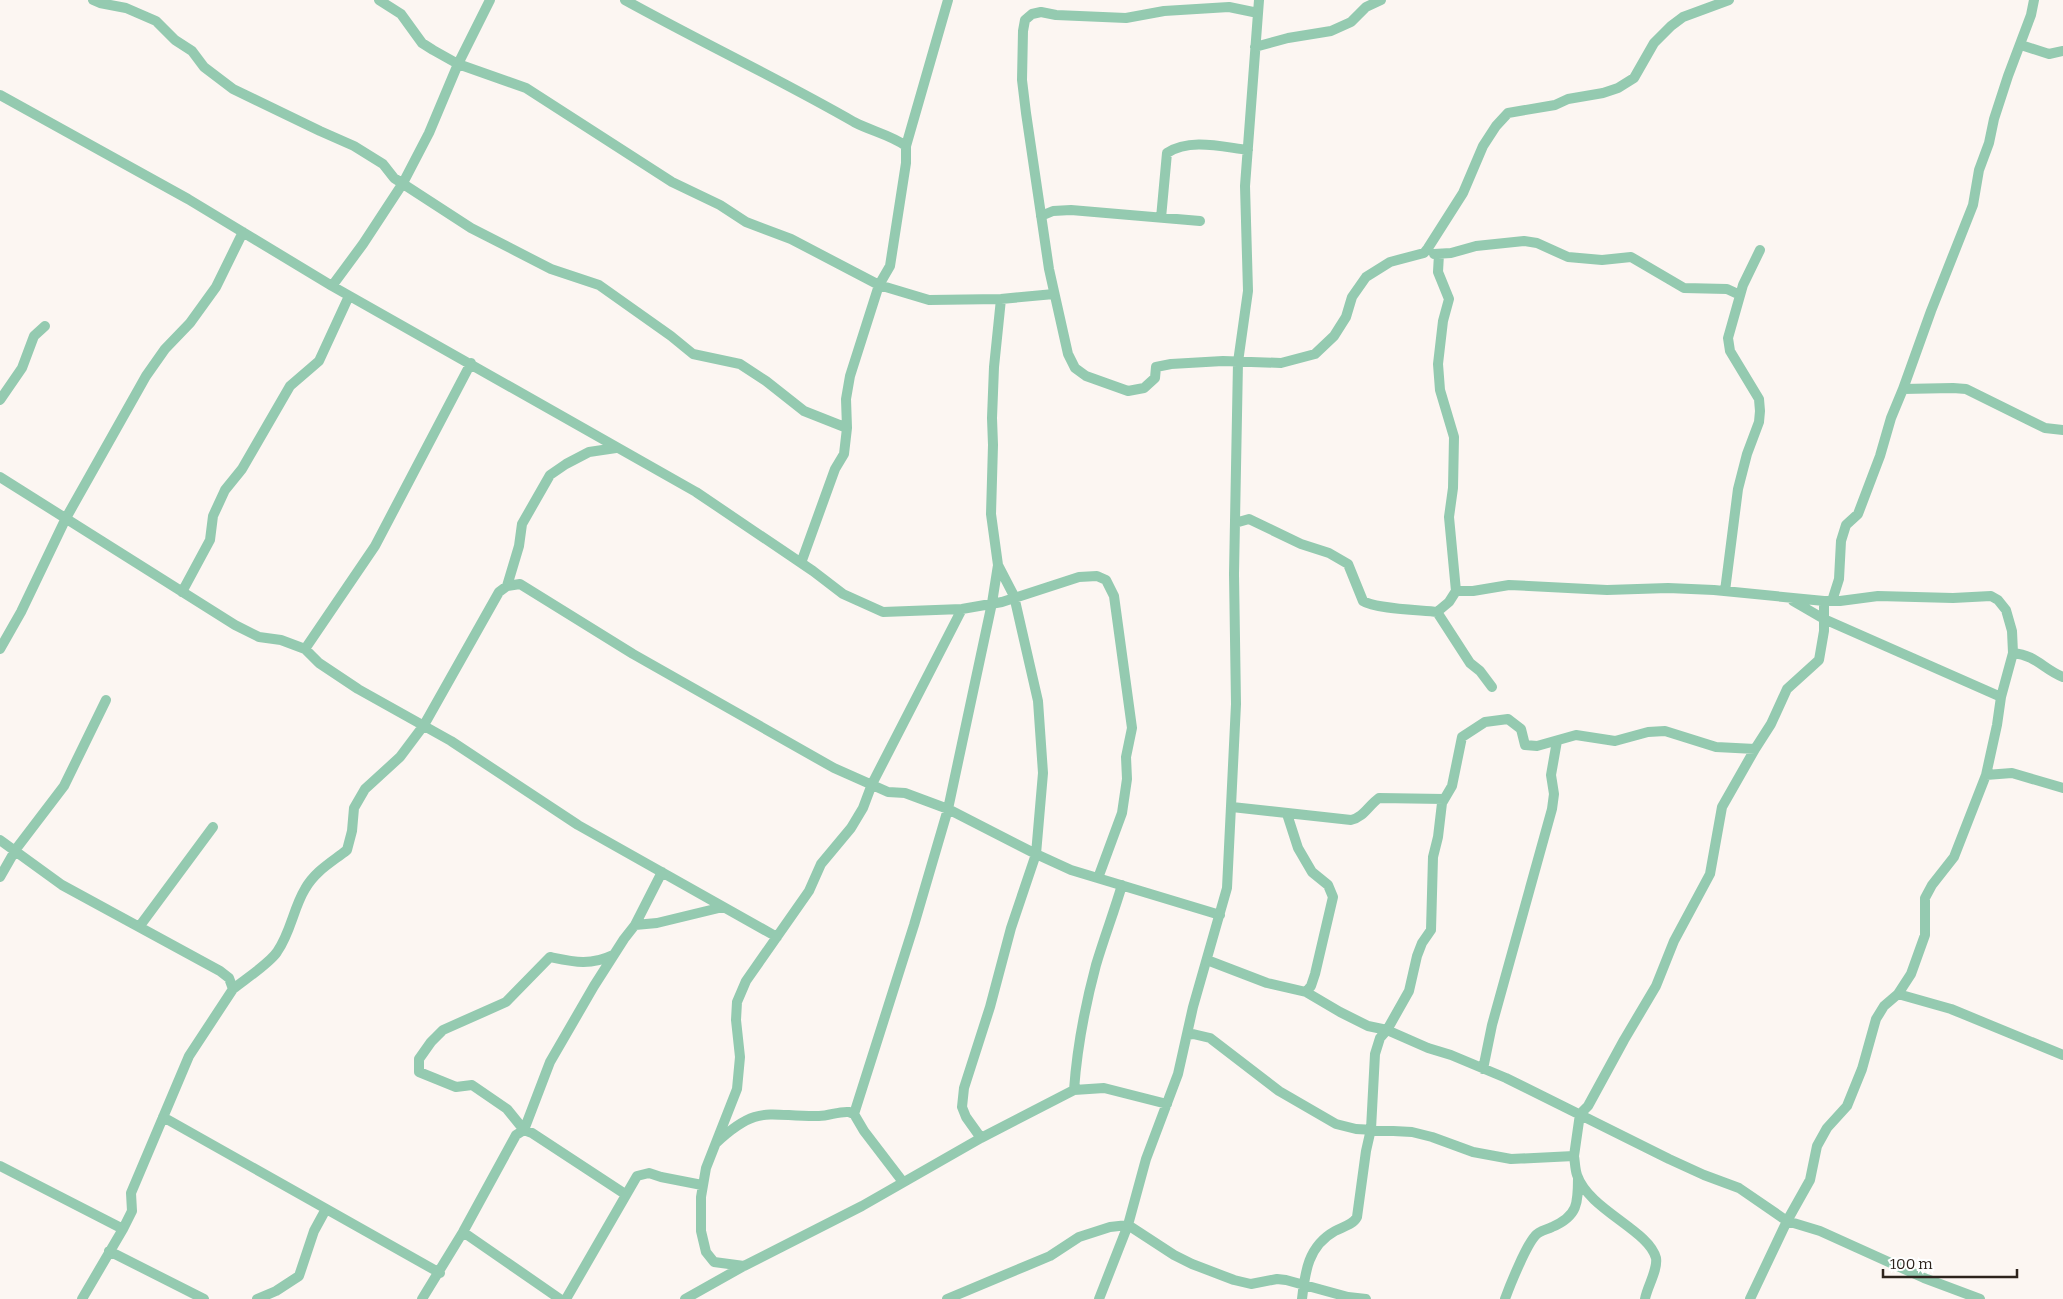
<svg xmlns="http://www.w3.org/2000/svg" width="2063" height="1299" font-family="Bitter,serif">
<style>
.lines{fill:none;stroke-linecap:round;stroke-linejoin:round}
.street{stroke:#94cab0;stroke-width:10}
</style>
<rect width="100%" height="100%" fill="#fcf6f2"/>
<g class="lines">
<path class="street" d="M93,0L100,3L126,8L156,21L175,40L192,51L204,67L233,89L320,131L354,146L383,164L394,178L471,228L551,269L599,285L671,336L693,354L740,364L766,381L804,411L847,428
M379,0L401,14L422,43L433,50L458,64L526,88L672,182L720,205L746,222L791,239L879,285L929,300L1001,299L1054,294
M625,0C701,42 779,79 854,122C871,131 891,135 906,146V163L890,266L879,285L850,376L846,399L847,428L844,454L835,469L801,563
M1258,13L1229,7L1164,11L1126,18L1056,15L1041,12L1032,14L1025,20L1023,31L1022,80L1026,113L1049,269L1068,354L1075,368L1086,376L1128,391L1144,388L1155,378L1156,367L1171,364L1223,361L1281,363L1315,354L1334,336L1346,317L1352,297L1366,277L1390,262L1424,253L1428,248L1463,193L1483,146L1496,126L1508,113L1555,105L1568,99L1603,93L1618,88L1634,78L1654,43L1671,26L1683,17L1729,0
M2021,45L2049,54L2063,51
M1255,47L1288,38L1331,31L1351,22L1366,7L1381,0
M0,95L188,199L332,286L696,492L813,571L843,594L883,612L962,609L1002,602L1079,577L1097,576L1106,580L1114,596L1132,728L1126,757L1127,779L1122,813L1098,878
M906,146L948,0
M1041,216L1053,211L1071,210L1200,221
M1161,218L1167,153C1190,138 1222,147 1248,150
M1434,254L1451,253L1476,246L1524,241L1537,243L1568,257L1602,260L1631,257L1684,288L1727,289L1740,295
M1439,254L1438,272L1449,299L1443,321L1438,364L1440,390L1454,437L1453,488L1449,517L1456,591
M332,286L363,244L403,183L429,133L458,64L490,0
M1903,389L1931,311L1973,205L1979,170L1989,143L1994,119L2008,76L2031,15L2034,0
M0,400L22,368L34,336L45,326
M0,477L235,625L259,637L281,640L305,649L319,663L358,689L451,741L578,825L777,937
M1235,523L1249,519L1301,544L1329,553L1348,564L1363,601C1375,609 1421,610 1437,612L1449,602L1456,591H1473L1509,585L1607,590L1668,588L1714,590L1824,601H1840L1878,596L1953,598L1991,596L1998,600L2006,610L2012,631L2013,653L2001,697L1997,725L1986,775L1954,857L1932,885L1925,898V935L1911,974L1898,994L1884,1006L1876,1019L1862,1069L1847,1106L1827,1128L1817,1146L1810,1180L1787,1221L1750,1299
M507,586L519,546L522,524L550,475L566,464L589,452L616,448
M1725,591L1738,489L1747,454L1759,422L1760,411L1759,399L1730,351L1728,338L1743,285L1760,250
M182,592L210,540L213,516L225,490L242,469L290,386L319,361L349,296
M1793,601L1824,619L2001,697
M1832,601L1839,579L1841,541L1846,525L1858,514L1880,456L1891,418L1903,389L1953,388L1966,389L2045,428L2063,430
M1437,612L1470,663L1480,671L1492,687
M0,649L21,612L66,518L146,376L165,349L190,323L216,287L243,232
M305,649L375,546L471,363
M2013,653C2036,655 2043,669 2063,677
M1986,775L2012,773L2063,788
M1232,807L1351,820C1364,817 1368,806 1379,798L1444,799
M1287,814L1298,848L1312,872L1328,885L1333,897L1315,974L1311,986L1306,992
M0,840L62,885L220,971L229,978L233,989L189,1056L131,1193L132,1211L123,1229L82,1299
M0,877L16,849L64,786L106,700
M635,925L662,872
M139,927L213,827
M613,955C590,966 574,962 550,957L506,1002L443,1030L431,1042L419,1059V1072L456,1087L472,1085L507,1109L524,1130L550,1062L594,986L624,939L635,925L657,923L723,907
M1207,960L1267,983L1306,992L1340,1012L1368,1026L1387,1030L1428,1048L1451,1055L1506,1078L1669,1159L1704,1175L1739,1188L1787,1221L1820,1231L1924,1278L1980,1299
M233,989C244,980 270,963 277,952C291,932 293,909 305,889C315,871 332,862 347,850L352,831L354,808L365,789L400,757L424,725L499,592L507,586L520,584L633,654L834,768L888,792L905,793L948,809L1036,854L1071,870L1220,915
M1898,994L1951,1009L2063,1055
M1187,1035L1193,1034L1210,1038L1279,1091L1336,1124L1356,1129L1412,1132L1432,1137L1473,1152L1511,1159L1574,1156L1580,1114L1588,1106L1624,1040L1656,986L1674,941L1710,874L1722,807L1755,749
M1483,1069L1492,1025L1552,809L1554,794L1551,775L1557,741
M1074,1090C1077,1048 1085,1006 1096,965C1104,938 1114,912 1122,885
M854,1114L914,925L948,809L992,603L998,565
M163,1117L440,1273
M981,1138L966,1117L962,1107L964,1088L990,1007L1011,928L1036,854L1043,773L1038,701L1014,596L998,565L991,514L993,445L992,418L994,367L1001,299
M716,1143C759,1103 768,1117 819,1116C829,1116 839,1111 849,1112L854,1114L864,1131L903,1182
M1574,1156C1575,1162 1575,1169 1577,1175C1589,1210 1649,1230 1656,1258C1658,1270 1647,1287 1645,1299
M0,1166L123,1229
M463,1232L560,1299
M109,1251L204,1299
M744,1266L714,1262L706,1252L701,1231V1197L706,1168L737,1089L740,1057L736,1020L737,1002L746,981L809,891L821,864L851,828L863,808L872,784L962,609
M257,1299L276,1291L299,1276L314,1231L326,1209
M422,1299L463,1232L516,1135L524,1130L532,1133L625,1194
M566,1299L637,1176L649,1173L661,1177L702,1185
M685,1299L744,1266L862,1206L981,1138L1074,1090L1104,1088L1167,1104
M947,1299L1050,1256L1079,1237L1110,1227L1128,1225L1174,1255L1192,1264L1234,1280L1251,1284L1277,1279L1286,1280L1348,1297L1366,1299
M1099,1299L1128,1225L1146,1159L1178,1074L1193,1007L1227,888L1236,704L1234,574L1238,362L1248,291L1245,186L1259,0
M1302,1299C1305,1272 1308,1246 1335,1231C1342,1227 1353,1225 1357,1217L1366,1151L1371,1129L1375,1054L1380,1038L1387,1030L1409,991L1417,956L1422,943L1431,930L1433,857L1438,837L1442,803L1452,786L1462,737L1485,722L1508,719L1521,729L1525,745L1537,746L1576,735L1615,741L1648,732L1665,731L1716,747L1755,749L1771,724L1787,689L1819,660L1824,631V601
M1505,1299C1510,1285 1526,1246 1535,1236C1539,1231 1546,1230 1552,1227C1578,1216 1578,1203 1578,1178"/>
</g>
<path d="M1883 1269v8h134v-8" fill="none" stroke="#2d231c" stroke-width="2.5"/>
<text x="1890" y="1269" font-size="15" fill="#2d231c" stroke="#ffffff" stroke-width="4" paint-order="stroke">100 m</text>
</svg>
